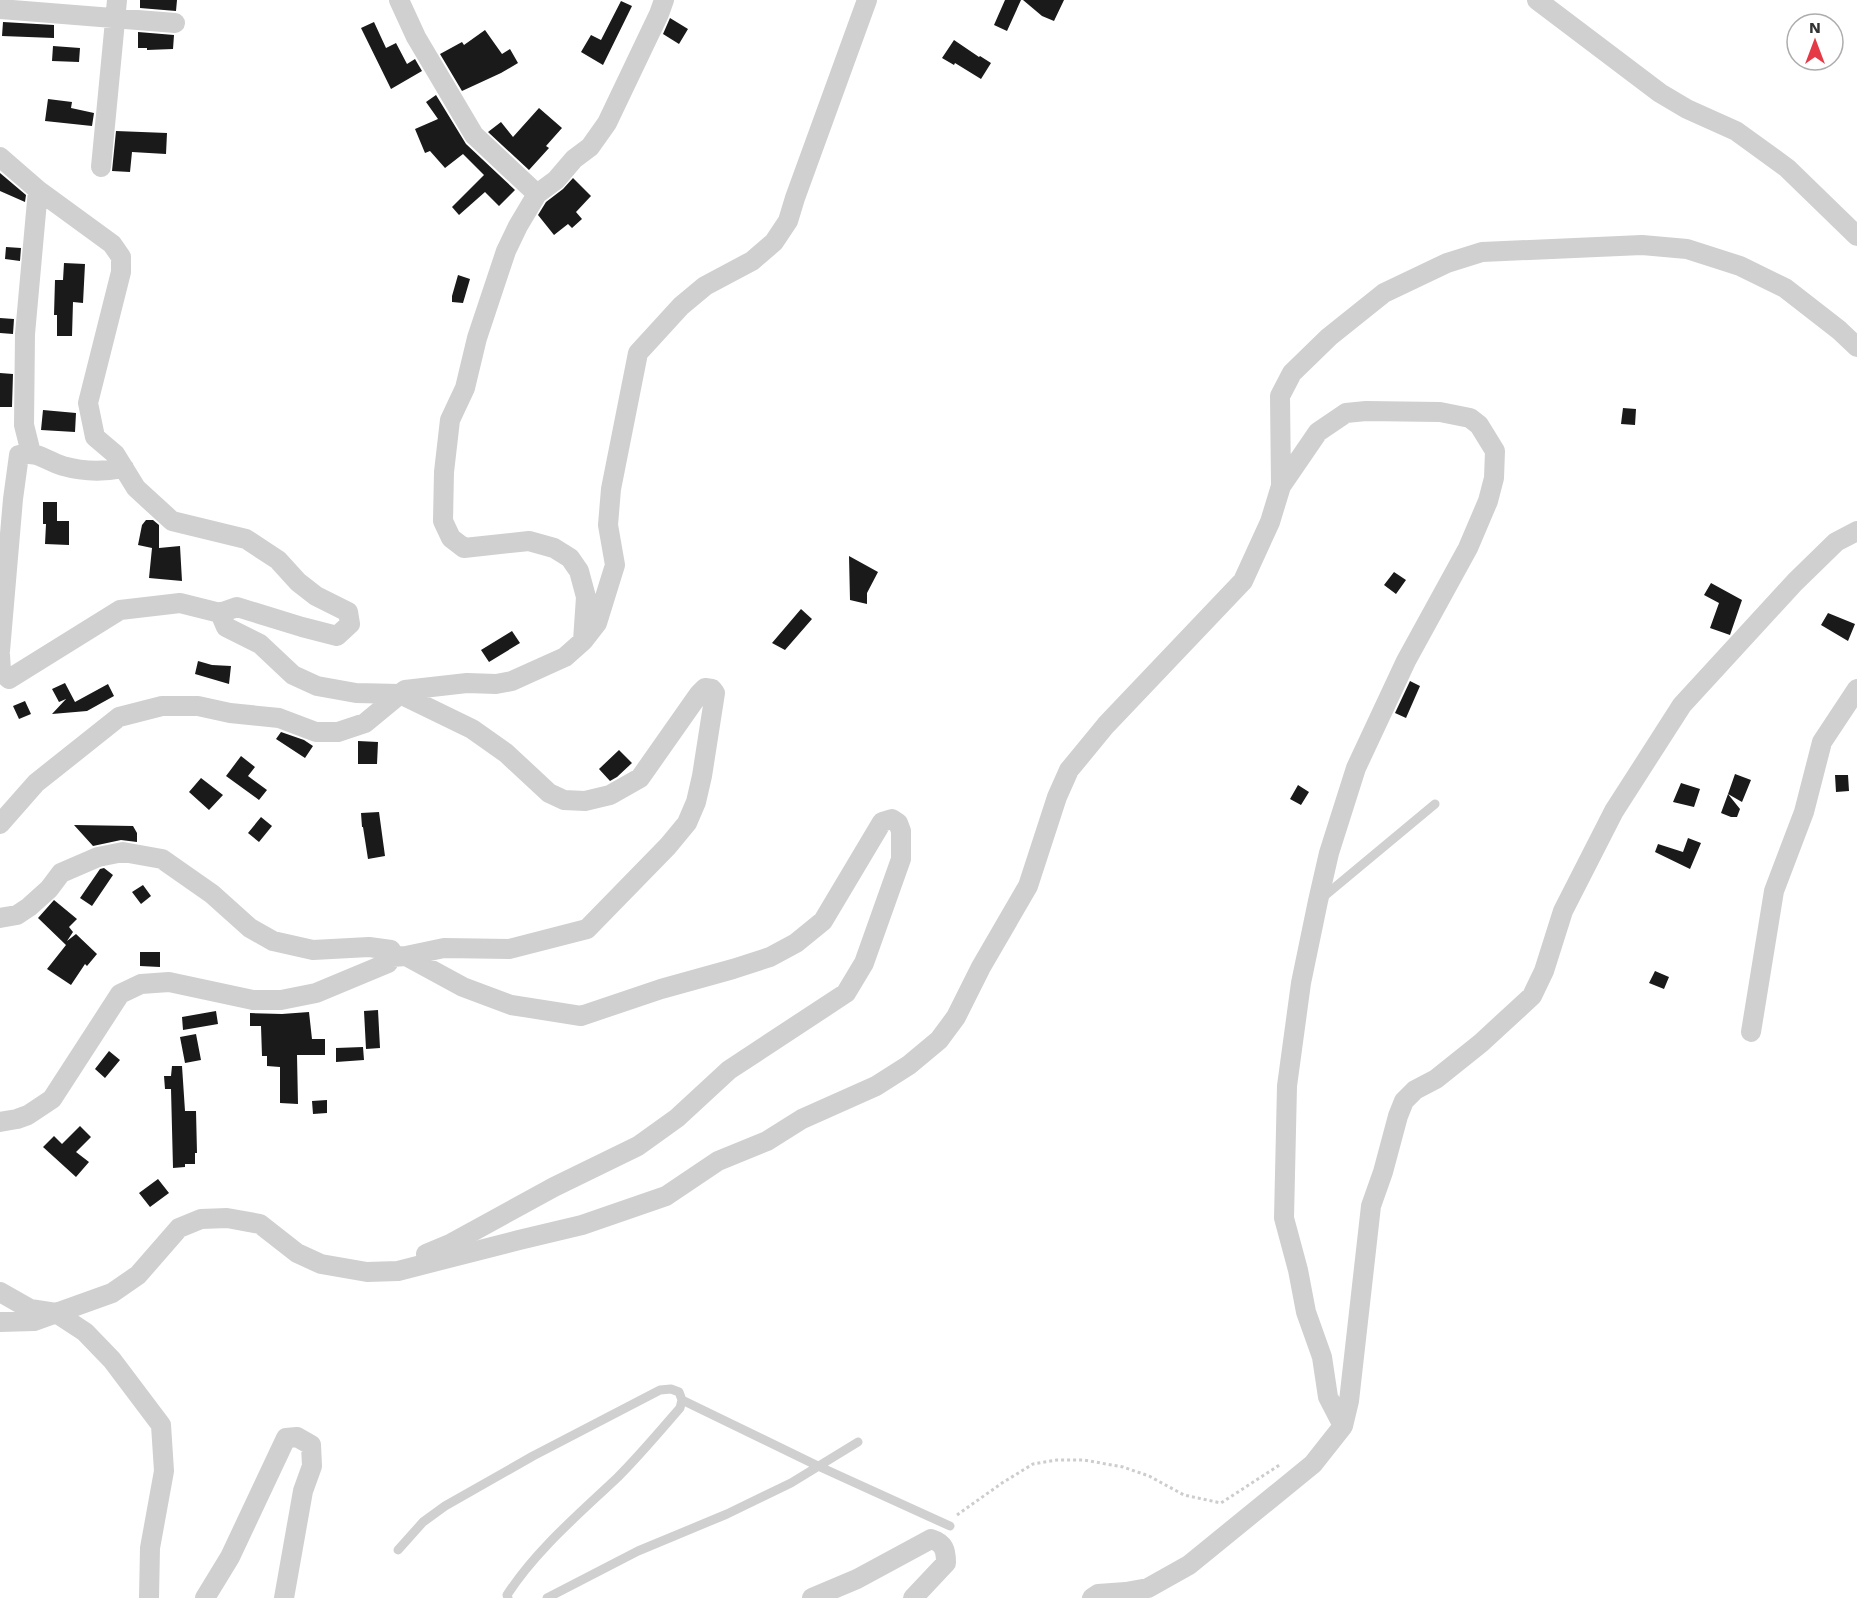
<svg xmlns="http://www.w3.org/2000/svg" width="1857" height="1598" font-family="'Work Sans',sans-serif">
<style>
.building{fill:#1a1a1a}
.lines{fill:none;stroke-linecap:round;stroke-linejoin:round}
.path{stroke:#cdcdcd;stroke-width:3;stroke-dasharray:3 3;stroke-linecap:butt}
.lane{stroke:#d0d0d0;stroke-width:9}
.street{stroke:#d0d0d0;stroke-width:20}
</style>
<rect width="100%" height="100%" fill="#fff"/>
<path class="building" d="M140,0H177L176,11L140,8Z
M1005,0H1021L1007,31L994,25Z
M1023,0H1064L1054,21L1042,16Z
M621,1L632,6L603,65L581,52L591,35L601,40Z
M670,18L688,29L679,44L663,34Z
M3,22L54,25V38L2,36Z
M374,22L386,48L396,43L407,64L415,59L422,71L391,89L361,28Z
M485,30L502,54L510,49L518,63L501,73L462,91L440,54L462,42L464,45Z
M138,32L174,35L173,49L147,50V48H138Z
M954,40L979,57L980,56L991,63L981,79L955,63L954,65L942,58Z
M53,46L80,48L79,62L52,61Z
M436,95L466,144L515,190L499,206L485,192L459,215L452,207L484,175L463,154L445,168L430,151L425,153L415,129L438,119L426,102Z
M48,99L72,102L71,108L94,113L92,126L45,121Z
M539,108L562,128L546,146L549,148L529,170L488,132L501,122L513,137Z
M116,131L167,133L166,154L132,152L130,172L112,171Z
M0,173L26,195L25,202L0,191Z
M573,178L591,196L576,212L582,219L572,228L568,224L554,235L538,215L546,202L563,189Z
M6,247L21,248L20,261L5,259Z
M64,263L85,264L83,303L73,302L72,336H57V315H54L55,280H63Z
M458,275L470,279L463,303L452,302V296Z
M0,318L14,319L13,334L0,333Z
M0,373L13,374L12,407H0Z
M1623,408L1636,409L1635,425L1621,424Z
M43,410L76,413L75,432L41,430Z
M43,502H57V521H69V545L45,544L46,524H43Z
M146,520H153L159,525V548L180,546L182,581L149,578L152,548L138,545L142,525Z
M849,556L878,572L867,593V604L850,600Z
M1394,572L1406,580L1396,594L1384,585Z
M1711,583L1742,600L1730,635L1710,628L1719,603L1704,595Z
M801,609L812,619L785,650L772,643Z
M1828,613L1855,624L1848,641L1821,625Z
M512,631L520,643L489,662L481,650Z
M198,661L212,665L231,666L229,684L195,674Z
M1410,681L1420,686L1406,718L1395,713Z
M65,683L75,702L108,684L114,696L87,711L52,714L66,699L59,702L52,689Z
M25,701L31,714L19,719L13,706Z
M281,732L304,740L313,746L305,758L276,739Z
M358,741L378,742L377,764H358Z
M619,750L632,763L617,777L610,781L599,769Z
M241,756L255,767L248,776L267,790L259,800L226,776Z
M1735,774L1751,780L1742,802L1728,794Z
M1835,775H1848L1849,791L1836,792Z
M201,778L223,795L209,810L189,792Z
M1681,783L1700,789L1694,807L1673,802Z
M1298,785L1309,792L1301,805L1290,799Z
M1728,794L1740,809L1737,817H1731L1721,813Z
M379,812L385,856L368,859L363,827H362L361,813Z
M261,817L272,826L259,842L248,833Z
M74,825L133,826L137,833V842L121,840L93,846Z
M1688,838L1701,843L1690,869L1655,852L1658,844L1683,852Z
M104,868L113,875L92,906L80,898L100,869Z
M143,885L151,896L141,904L132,892Z
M54,900L77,919L69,927L73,932L67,941L76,934L97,954L87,966L85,964L71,985L47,969L66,945L38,918Z
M140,952H160V967L140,966Z
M1655,971L1669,977L1664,989L1649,983Z
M378,1010L380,1048L366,1049L364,1011Z
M216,1011L218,1024L183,1030L182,1017Z
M309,1012L312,1039H325V1055H297L298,1104L280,1103V1067L267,1066V1056H262L261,1026H250V1013L282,1014Z
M196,1034L201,1060L185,1063L180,1037Z
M363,1047L364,1060L336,1062V1048Z
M109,1051L120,1060L105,1078L95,1069Z
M172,1066H182L185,1111H196L197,1153H195V1164H185V1167L173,1168L171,1089H165L164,1076H171Z
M327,1100V1113L313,1114L312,1101Z
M80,1126L91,1137L76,1152L89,1162L76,1177L43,1147L54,1136L62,1144Z
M158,1179L169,1193L150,1207L139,1193Z"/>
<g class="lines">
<path class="path" d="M957,1515L1002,1483L1033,1464L1057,1460H1084L1123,1467L1149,1476L1184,1495L1221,1503L1281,1464"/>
<path class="lane" d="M1322,898L1435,804
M682,1400L818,1466L950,1526
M398,1550L423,1522L445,1506L533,1456L660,1390L671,1389L679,1392L682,1400L680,1408C660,1431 640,1455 618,1477C579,1514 536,1550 507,1595L508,1598
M547,1598L638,1551L727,1514L791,1483L858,1442"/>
<path class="street" d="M399,0L416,37L474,135L537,194
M1537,0L1660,93L1687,109L1736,131L1787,168L1857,236
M0,9L175,23
M0,157L38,190L112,244L121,257V272L88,403L95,437L115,454L136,488L172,521L246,539L278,560L298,582L316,596L348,612L350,624L337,636L302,627L237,607L220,613L226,627L260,644L293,675L317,686L356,693L400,694L472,729L506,753L549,793L564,800L585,801L610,795L640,778L699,694L705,688L712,689L715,693L702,776L696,802L687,823L668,846L587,929L509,949L444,948L406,956
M101,167L117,0
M31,453L24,425L25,334L38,190
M1281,484L1280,396L1292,373L1329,337L1384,293L1447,263L1482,252L1642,245L1687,249L1740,266L1785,288L1839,330L1857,347
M583,641L597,623L615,565L608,525L611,489L638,353L681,306L705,286L752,261L774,242L788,221L795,198L867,0
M0,651L13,499L19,455C39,451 44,460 63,466C84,472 103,472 124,468
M0,655L1,671L9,679L120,610L180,603L220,613
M0,824L36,783L119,717L162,706H198L230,713L279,718L316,732H338L365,723L405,690L467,683L496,684L512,681L565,657L583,641L586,597L579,571L570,558L554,548L529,541L464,548L451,538L443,521L444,472L450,420L465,388L477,338L506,251L518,226L537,194L556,180L574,159L590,147L607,123L659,14L664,0
M0,918L17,915L29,907L49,889L61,873L98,857L123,852L162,859L212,894L250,928L273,941L313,950L369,947L391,950L392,957L388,963L316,993L281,1000H253L169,982L141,984L120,994L52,1099L28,1115L17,1119L0,1122
M392,957L406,956L463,987L511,1005L581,1016L661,989L733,969L770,957L796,943L823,921L882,822L892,819L898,823L901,831V859L864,963L846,993L729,1070L677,1118L638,1146L554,1187L450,1244L426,1254
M1751,1032L1774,891L1804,812L1822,742L1857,689
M0,1292L30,1309L56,1313L85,1332L112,1360L161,1425L164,1471L150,1548L149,1598
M0,1322L34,1321L112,1293L138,1275L179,1228L201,1219L227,1218L260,1224L297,1253L321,1264L367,1272L398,1271L519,1240L582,1225L666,1196L718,1161L767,1141L802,1119L876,1086L909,1065L939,1040L956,1017L981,967L1028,886L1057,797L1069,770L1106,725L1243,581L1270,522L1281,486L1318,432L1346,413L1366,411L1440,412L1470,418L1479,425L1495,451L1494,478L1488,501L1468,548L1406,661L1356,768L1329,853L1318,901L1301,983L1287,1086L1284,1218L1298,1270L1306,1312L1322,1357L1328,1397L1343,1426L1349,1401L1371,1206L1383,1172L1398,1116L1404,1101L1415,1090L1436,1079L1481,1043L1532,996L1544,971L1563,911L1614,811L1682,705L1795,582L1836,542L1857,531
M205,1598L230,1557L286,1438L297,1437L311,1445L312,1466L303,1491L284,1598
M812,1598L857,1579L931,1539C944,1543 946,1550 946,1563L913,1598
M1092,1598L1098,1594L1126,1592L1148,1588L1189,1565L1313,1464L1343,1426"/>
</g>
<g transform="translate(1815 42)"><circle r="28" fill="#ffffff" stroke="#adadad" stroke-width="1.5"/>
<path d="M0-4.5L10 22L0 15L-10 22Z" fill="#e63946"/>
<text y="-9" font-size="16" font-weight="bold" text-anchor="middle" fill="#333333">N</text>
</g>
</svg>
